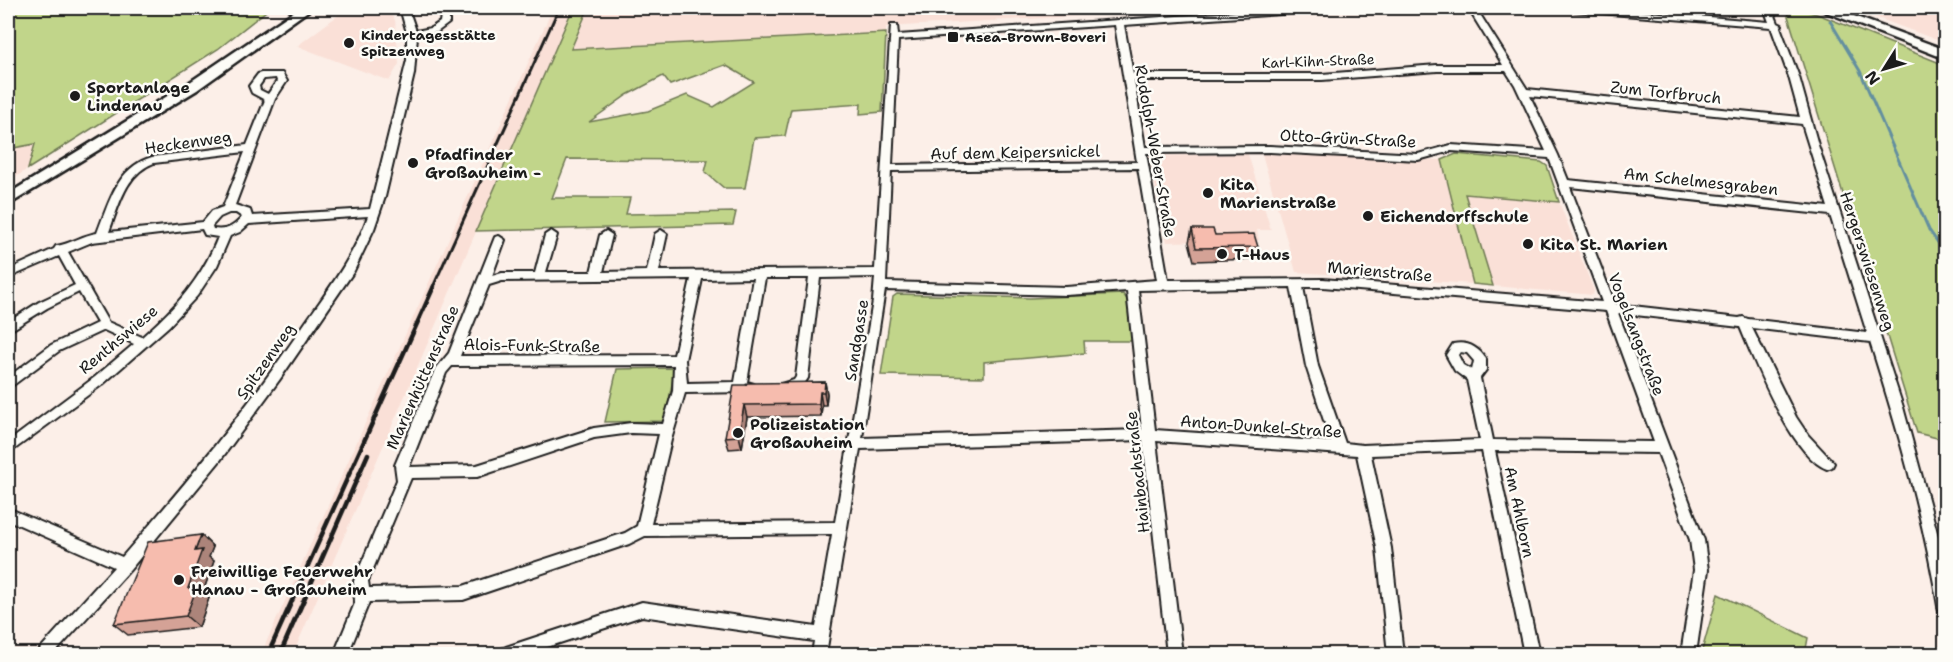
<svg xmlns="http://www.w3.org/2000/svg" width="1953" height="662" font-family="'Shantell Sans',sans-serif">
<style>
.built{fill:#fae0d7}
.green{fill:#c1d58a;stroke:#6e7853;stroke-width:1.5;fill-rule:evenodd}
.lines{fill:none;stroke-linecap:round;stroke-linejoin:round}
.stream{stroke:#648f9f;stroke-width:3}
.street-casing{stroke:#1c1c1c;stroke-width:4}
.secondary-casing{stroke:#1c1c1c;stroke-width:5}
.street{fill:#fdfcf7;fill-rule:evenodd}
.secondary{fill:#fdfcf7;fill-rule:evenodd}
.rail-far1{stroke:#1c1c1c;stroke-width:3}
.rail{stroke:#1c1c1c;stroke-width:4.5}
.wall{fill:#d4a296;stroke:#1c1c1c;stroke-width:1.5}
.shaded-wall{fill:#ac847a;stroke:#1c1c1c;stroke-width:1.5}
.building{fill:#f6bcae;stroke:#1c1c1c;stroke-width:1.5}
.poi-dot{fill:#1c1c1c;stroke:#fdfcf7;stroke-width:2}
.labels{text-anchor:middle;stroke-width:5;stroke-linejoin:round;paint-order:stroke}
.far-poi-label{font-size:14px;font-weight:bold;fill:#1c1c1c;stroke:#fdfcf7;text-anchor:start}
.far-street-label{font-size:14px;fill:#1c1c1c;stroke:#fdfcf7}
.poi-label{font-size:16px;font-weight:bold;fill:#1c1c1c;stroke:#fdfcf7;text-anchor:start}
.street-label{font-size:16px;fill:#1c1c1c;stroke:#fdfcf7}
</style>
<rect width="100%" height="100%" fill="#fcefe8"/>
<filter id="ink" filterUnits="userSpaceOnUse"><feTurbulence type="fractalNoise" baseFrequency=".0167" numOctaves="2"/><feDisplacementMap in="SourceGraphic" scale="12" xChannelSelector="R" yChannelSelector="G"/><feConvolveMatrix kernelMatrix="1 2 1 2 8 2 1 2 1" color-interpolation-filters="sRGB"/></filter>
<g filter="url(#ink)">
<path class="built" d="M348,8H386L395,20L399,64L389,81L297,46Z
M553,8H573L293,654H261Z
M588,8H1218L886,27V33L571,49Z
M1851,8H1945V43Z
M36,143L28,169L8,182V149Z
M1248,154L1271,230H1257L1259,240L1167,242L1149,156Z
M1262,154L1442,160L1473,284L1296,272Z
M1464,194L1559,202L1594,291L1593,295L1493,286Z"/>
<path class="green" d="M8,8H270L218,49L28,169L35,144L8,149Z
M573,8H603L588,9L571,49L886,33L882,112L860,114L861,104L791,109L785,136L754,138L745,188H724L705,172L708,160L567,159L552,198H630L626,214L736,212L733,225L476,231ZM725,65L754,82L714,107L687,95L648,111L589,122L627,95L663,76L670,85Z
M1796,8L1820,15L1945,65V440L1917,433L1788,16L1791,9Z
M1456,154L1541,162L1547,166L1559,202L1465,194L1493,286L1473,284L1442,160Z
M897,294L1030,298L1123,294L1129,302L1133,341H1084L1085,353L984,362V377L881,375L893,297Z
M675,368L665,421L605,422L617,369Z
M1718,594L1808,638L1805,654H1701Z"/>
<g class="lines">
<path class="stream" d="M1830,21L1860,71L1929,230L1946,254"/>
<g class="street-casing">
<path id="street" d="M400,8H408L416,31L431,28L440,22L441,15L436,8H444L449,15V23L437,32L417,36L414,74L385,197L374,229L354,271L280,379L219,462L130,570L54,654H38L40,649L114,567L8,520V508L122,557C187,483 248,407 303,326C328,290 353,258 368,216L249,224L240,232L230,236L217,266L197,296L169,326L103,384L8,454V442L95,377L134,344L104,330L59,351L12,386L8,388V377L51,345L97,323L79,292L47,308L8,332V322L39,302L75,285L59,256L8,278V270L54,249L56,246C70,244 83,235 97,233C109,203 117,167 152,157L247,145L265,100L252,93L249,86L258,74L261,73H282L287,81L275,99L235,205L250,210L252,216L370,209L407,60V33ZM276,78L277,81L268,94L260,90L259,86L264,79ZM245,152L223,207L212,211L203,222L109,232C119,206 125,174 154,163ZM229,213H236L242,217C234,227 226,231 213,229L212,226L220,217ZM202,229L205,235L218,237C201,280 176,307 142,337L108,322L68,252L92,242Z
M1293,8H1328L1324,11L1124,25L1133,74H1322L1437,65H1503L1468,8H1476L1527,89L1800,117L1789,77L1771,27L1574,11L1570,8H1600L1769,22L1764,8H1772L1778,23L1782,25L1780,27L1799,77L1818,145L1903,407L1944,558L1946,619L1941,617L1939,612C1924,520 1898,430 1870,342L1752,328L1796,417L1808,435L1834,463L1832,467L1827,469C1792,457 1754,360 1740,327L1618,313L1704,540L1708,570L1696,654H1681L1694,570L1690,540L1658,453L1495,451L1539,654H1524L1482,451L1371,455L1391,548L1403,654H1388L1377,548L1357,455L1156,441L1182,654H1167L1143,440L860,449L826,654H812L814,641L642,616L526,654H498L501,649L506,647L642,602L816,627L832,534L645,536L629,544L463,600L369,602L348,654H334L355,603L354,581L397,480L395,465L435,370L449,353L495,237L499,236L505,240L492,276L502,273H535L545,235L551,231L557,235L546,272H591L600,235L606,231L612,235L603,272L647,271L655,234L661,230L667,234L659,271L875,269L891,25H897L898,35ZM1115,25L1137,162L892,165L898,40ZM1437,71H1506L1515,85L1546,151L1451,145L1418,154L1270,146L1145,147L1134,80H1322ZM1530,96L1802,124L1828,207L1568,180L1558,155ZM1451,151L1549,158L1602,302L1323,279L1168,280L1146,153L1270,152L1418,160ZM1138,168L1157,280L1066,287L886,282L891,171ZM1570,187L1830,215L1867,333L1748,319L1743,317L1739,318L1615,304ZM875,277L873,301L835,522L651,524L671,440L685,393L750,392L754,390L756,387L754,384L747,382L765,278H809L796,377L794,380L781,384L779,388L781,392C791,395 803,387 808,378L820,278ZM753,278L735,382L687,383L685,360L702,279ZM691,279L674,355L460,356L489,285L502,281ZM1291,287L1306,366L1331,442L1155,430L1138,290ZM1303,287H1323L1606,311L1654,442L1493,440L1480,378L1486,370V359C1478,347 1467,341 1453,344L1446,355L1455,371L1467,380L1480,440L1363,445L1345,443L1318,366ZM885,290L1066,295L1127,291L1142,430L862,438ZM1460,352L1467,353L1474,361L1472,370L1463,365L1458,355ZM674,365L673,391L663,424L631,423L594,428L477,465L409,467L446,373L452,366ZM631,433L659,434L637,526L625,533L463,586L369,588L368,581L411,478L477,477L594,438Z"/>
</g>
<g class="secondary-casing">
<path id="secondary" d="M299,8H312L197,90L8,205V194L187,84Z
M1816,8H1832L1946,50V59Z"/>
</g>
<use href="#street" class="street"/>
<use href="#secondary" class="secondary"/>
<path class="rail-far1" d="M1940,8L1946,15
M433,287L559,8"/>
<path class="rail" d="M268,654L434,286
M280,654L368,454"/>
</g>
<path class="wall" d="M1192,229L1258,247L1255,259L1194,261L1189,242Z
M825,382L827,394L826,405H822L821,416L747,417L742,448L729,449L725,437L746,385Z
M201,535L213,547L209,557L214,561L203,592L209,598L199,627L128,635L114,624Z"/>
<path class="shaded-wall" d="M825,382L827,394L826,405L824,392Z
M820,392L822,405L821,416L819,404Z
M744,405L747,417L742,448L739,436Z
M201,535L213,547L209,557L214,561L203,592L209,598L199,627L186,616L188,588L195,551Z"/>
<path class="building" d="M1192,229H1213L1215,235L1254,234L1258,247L1196,248Z
M825,382L824,392H820L819,404L744,405L739,436L725,437L734,385H746L747,383Z
M201,535L195,551L202,550L188,588L197,587L186,616L114,624L148,542Z"/>
</g>
<g class="poi-dot">
<rect x="947" y="31" width="12" height="12" rx="3"/>
<circle cx="349" cy="43" r="6"/>
<circle cx="75" cy="96" r="6"/>
<circle cx="413" cy="163" r="6"/>
<circle cx="1208" cy="193" r="6"/>
<circle cx="1368" cy="216" r="6"/>
<circle cx="1528" cy="244" r="6"/>
<circle cx="1222" cy="254" r="6"/>
<circle cx="738" cy="433" r="6"/>
<circle cx="179" cy="580" r="6"/>
</g>
<g class="labels">
<g class="far-poi-label">
<text x="361" y="40">Kindertagesstätte<tspan x="361" dy="16">Spitzenweg</tspan></text>
<text x="965" y="42">Asea-Brown-Boveri</text>
</g>
<g class="far-street-label">
<text transform="translate(1318 61) rotate(-2)" y="5">Karl-Kihn-Straße</text>
</g>
<g class="poi-label">
<text x="87" y="93">Sportanlage<tspan x="87" dy="18">Lindenau</tspan></text>
<text x="425" y="160">Pfadfinder<tspan x="425" dy="18">Großauheim -</tspan></text>
<text x="1220" y="190">Kita<tspan x="1220" dy="18">Marienstraße</tspan></text>
<text x="1380" y="222">Eichendorffschule</text>
<text x="1540" y="250">Kita St. Marien</text>
<text x="1234" y="260">T-Haus</text>
<text x="750" y="430">Polizeistation<tspan x="750" dy="18">Großauheim</tspan></text>
<text x="191" y="577">Freiwillige Feuerwehr<tspan x="191" dy="18">Hanau - Großauheim</tspan></text>
</g>
<g class="street-label">
<text transform="translate(1666 92) rotate(6)" y="6">Zum Torfbruch</text>
<text transform="translate(1348 138) rotate(3)" y="6">Otto-Grün-Straße</text>
<text transform="translate(188 142) rotate(-8)" y="6">Heckenweg</text>
<text transform="translate(1156 151) rotate(80)" y="6">Rudolph-Weber-Straße</text>
<text transform="translate(1015 152) rotate(-1)" y="6">Auf dem Keipersnickel</text>
<text transform="translate(1701 181) rotate(6)" y="6">Am Schelmesgraben</text>
<text transform="translate(1868 261) rotate(72)" y="6">Hergerswiesenweg</text>
<text transform="translate(1380 271) rotate(5)" y="6">Marienstraße</text>
<text transform="translate(1637 334) rotate(69)" y="6">Vogelsangstraße</text>
<text transform="translate(118 339) rotate(-40)" y="6">Renthswiese</text>
<text transform="translate(856 340) rotate(-81)" y="6">Sandgasse</text>
<text transform="translate(532 345) rotate(1)" y="6">Alois-Funk-Straße</text>
<text transform="translate(265 361) rotate(-55)" y="6">Spitzenweg</text>
<text transform="translate(422 377) rotate(-66)" y="6">Marienhüttenstraße</text>
<text transform="translate(1261 426) rotate(4)" y="6">Anton-Dunkel-Straße</text>
<text transform="translate(1137 472) rotate(-96)" y="6">Hainbachstraße</text>
<text transform="translate(1520 512) rotate(78)" y="6">Am Ahlborn</text>
</g>
</g>
<rect width="1953" height="662" fill="none" stroke="#fdfcf7" stroke-width="30"/>
<rect x="15" y="15" width="1923" height="632" fill="none" stroke="#1c1c1c" stroke-width="2" filter="url(#ink)"/>
<g transform="translate(1884 69) rotate(233)" stroke="#fdfcf7" stroke-width="4.5" paint-order="stroke">
<path d="M0-4.5L10 22L0 15L-10 22Z" fill="#1c1c1c"/>
<text y="-9" font-size="16" font-weight="bold" text-anchor="middle" fill="#1c1c1c">N</text>
</g>
</svg>
